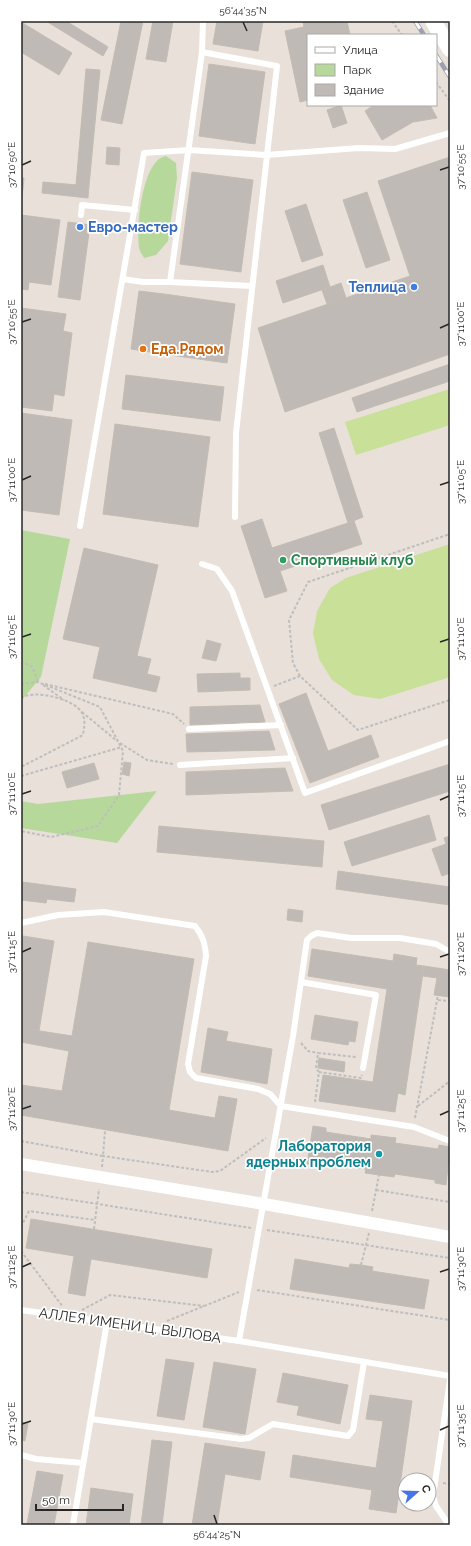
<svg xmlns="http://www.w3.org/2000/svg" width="471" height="1546" font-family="Raleway,sans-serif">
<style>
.green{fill:#b6d99b}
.pitch{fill:#c8e097}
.building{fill:#c0bab6;stroke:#c3bcb3}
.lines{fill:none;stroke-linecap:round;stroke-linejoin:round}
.path{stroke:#bebebe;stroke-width:2;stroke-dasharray:3 2;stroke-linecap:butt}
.service{stroke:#fff;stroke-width:6}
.minor{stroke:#fff;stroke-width:12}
.secondary{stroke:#fff;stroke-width:16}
.rail-casing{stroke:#9da1af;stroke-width:4.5}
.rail{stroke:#fff;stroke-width:3;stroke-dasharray:9;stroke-linecap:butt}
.ticks{fill:none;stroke:#272727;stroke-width:1.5}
.shop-dot{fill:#3f7fe0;stroke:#fff;stroke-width:1.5}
.food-dot{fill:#e8710a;stroke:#fff;stroke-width:1.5}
.leisure-dot{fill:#2e9e5b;stroke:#fff;stroke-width:1.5}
.culture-dot{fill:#0f9aa8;stroke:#fff;stroke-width:1.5}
.labels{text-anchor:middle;stroke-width:3.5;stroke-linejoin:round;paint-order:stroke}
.shop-label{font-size:14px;font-weight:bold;fill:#366cbe;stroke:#fff;text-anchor:start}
.food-label{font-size:14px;font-weight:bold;fill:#c56008;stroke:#fff;text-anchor:start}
.leisure-label{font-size:14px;font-weight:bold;fill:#27864d;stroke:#fff;text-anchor:start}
.culture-label{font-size:14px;font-weight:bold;fill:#0d838f;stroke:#fff;text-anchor:end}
.street-label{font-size:14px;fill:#272727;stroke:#fff}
.neatline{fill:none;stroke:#272727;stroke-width:1.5}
.ticks-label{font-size:10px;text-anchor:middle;fill:#272727}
</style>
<rect width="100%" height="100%" fill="#e8e0d9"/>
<path class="green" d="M166,156L176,163L177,178L168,241L156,255L144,258C143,255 139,251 139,247C136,228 142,159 166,156Z
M21,530L70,539L41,677L21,701Z
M157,791L117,843L21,828V801L38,804Z"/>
<path class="pitch" d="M450,389V425L356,455L345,422Z
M450,544V677L380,699L354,695L332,680L319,659L313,634L317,611L330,588L346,578Z"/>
<path class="building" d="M46,21H66L108,47L103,56Z
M121,21H143L122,124L101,120Z
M153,21H173L166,62L146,59Z
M217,21H263L258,51L213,44Z
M303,21H347L350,35H308V100L300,102L285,31L304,27Z
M21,22L72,53L59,75L21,52Z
M209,64L265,72L255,144L199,136Z
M86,69L100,70L89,186L76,185Z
M341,105L347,123L333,128L327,110Z
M374,105H430L437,118L413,122L382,140L365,111Z
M107,147L120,148L119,165L106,164Z
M450,157V354L285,412L258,328L410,276L378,181Z
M192,172L253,180L241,272L180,264Z
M21,178H24L22,198L21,197Z
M43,182L89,186L88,198L42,193Z
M367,192L390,260L366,268L343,200Z
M306,204L323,255L302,262L285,211Z
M21,215L60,220L51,285L29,282L28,290L21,289Z
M68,222L90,225L80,300L58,297Z
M323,265L330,287L283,303L276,281Z
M341,283L346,298L327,304L322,290Z
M139,291L164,294L156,353L131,349Z
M164,294L235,304L227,363L156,353Z
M21,308L66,314L63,331L72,333L64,396L54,394L52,411L21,407Z
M450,364V381L357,412L352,398Z
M126,375L224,387L220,421L122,409Z
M21,413L72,420L59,515L21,510Z
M115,424L210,437L198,527L103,514Z
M334,428L363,517L348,523L319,433Z
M262,519L272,548L354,521L362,544L280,571L287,591L265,598L241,526Z
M84,548L158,565L137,656L151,659L147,674L160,677L156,692L93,678L100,647L63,639Z
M207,640L221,644L216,661L202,658Z
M240,673V678H250V690L198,692L197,674Z
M306,693L328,751L371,735L379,757L310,783L279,704Z
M260,705L265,722L190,725V707Z
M269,731L275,750L187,752L186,734Z
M124,762L131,763L129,776L122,774Z
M94,763L99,779L67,788L62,772Z
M450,764V791L329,830L321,805Z
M285,768L293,791L186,795V772Z
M429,815L436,840L352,866L344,842Z
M159,826L324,841L322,867L157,852Z
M450,836V873L442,876L432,849L446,844L444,838Z
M338,871L450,887V905L336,889Z
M22,882L76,889L74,902L47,899L46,903L21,900Z
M288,909L303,911L302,922L287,920Z
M23,936L54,941L39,1031L21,1028V949Z
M88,942L194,959L169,1110L215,1118L219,1096L237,1099L228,1151L21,1115V1085L62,1091L69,1051L21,1042V1028L72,1036Z
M312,949L393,961L394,954L417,958L416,965L424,966L405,1095L398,1093L395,1112L319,1101L323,1075L373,1082L387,989L308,976Z
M424,966L450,970V997L434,995L437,978L423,976Z
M315,1015L358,1022L355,1042L349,1041L348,1045L311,1039Z
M208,1028L228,1032L226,1041L272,1049L267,1084L201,1072Z
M319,1058L345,1062L344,1072L318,1068Z
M313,1126L326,1128V1132L371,1139V1135L396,1138L395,1143L438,1149L439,1145L450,1147L446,1185L435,1183V1180L395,1174L394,1177L365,1173L366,1169L321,1162L320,1166L307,1164Z
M31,1219L212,1249L207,1278L91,1259L85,1296L68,1293L74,1256L26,1248Z
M295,1259L349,1268L350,1264L361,1265L373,1267L372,1271L429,1280L424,1309L290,1289Z
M166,1359L194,1363L184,1420L157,1416Z
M214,1362L256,1369L245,1434L203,1427Z
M283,1373L348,1385L340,1424L297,1415L299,1406L277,1402Z
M370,1395L412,1401L396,1513L369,1509L372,1490L290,1477L293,1455L376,1468L383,1421L366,1419Z
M21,1422L28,1423L25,1441L21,1440Z
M152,1440L172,1442L162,1525H141Z
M205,1443L265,1452L260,1480L225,1474L217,1525H192Z
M37,1471L63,1475L54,1525H21V1523L27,1524Z
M91,1488L133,1494L129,1525H86Z"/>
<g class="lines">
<path class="path" d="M392,21L402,35
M436,82L450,101
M21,661L32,667L39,683
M300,676L293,663L289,620L308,582L450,534
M21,684L38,682L100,707L121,747L123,751L119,795L98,826L51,837L21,831
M45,684L173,714L184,724
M43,685L64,700
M274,686L300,676L358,730L450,700
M21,698C34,689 75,699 82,713C86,721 84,727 83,735L21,767
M82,712L117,741
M120,743L147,760L173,764
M21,776L122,747
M438,1000L450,1001
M301,1043L308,1051L318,1053
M319,1072L316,1068L318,1053L356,1057
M315,1102L319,1072L361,1078L362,1075
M418,1106L450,1081
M415,1118L438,995
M21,1141L103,1156L105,1131
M102,1167L103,1156L212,1172L220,1171L266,1138
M376,1190L450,1202
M21,1192L251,1228
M372,1211L379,1175
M21,1227L29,1211L95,1220
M94,1229L99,1189
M267,1230L450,1258
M21,1251L63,1307
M361,1265L369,1233
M257,1290L450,1320
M82,1310L110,1295L204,1306
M167,1321L239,1292
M443,1483L450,1484"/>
<path class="service" d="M202,52L277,66L236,433L235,517
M81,215L82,205L135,210
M123,279L143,282H170L202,52L203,21
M170,282L252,286
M80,526L144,153L189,150L266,155L359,148L395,149L450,133
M202,564L217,569L232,591L305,793L450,741
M189,729L281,725
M180,765L293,758
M21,923L58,915L104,912L195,926C203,936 205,943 206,956L188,1064L190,1072L196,1078L258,1089L270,1094L281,1106
M301,982L376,995L363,1068
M281,1106L414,1127L450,1141
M21,1310L239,1341L450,1376
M239,1341L293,1036L307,940L311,936L317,933L351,938H400L436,944L450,952
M91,1419L241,1439L249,1438L273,1424L348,1436L353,1430L364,1362
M21,1455L36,1459L83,1463
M73,1525L107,1322
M449,1525L436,1506L433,1496L450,1380"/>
<path class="minor" d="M21,1164L264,1204L450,1237"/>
<path class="secondary" d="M433,21L450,49"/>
<g class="rail-casing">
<path id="rail" d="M415,21L424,35
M436,55L450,77"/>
</g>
<use href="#rail" class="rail"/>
</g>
<path class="ticks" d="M243,22L247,31M22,165L31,161M440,170L449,167M22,322L31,319M440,328L449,324M22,480L31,476M440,485L449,482M22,637L31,634M440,642L449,639M22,794L31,791M440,800L449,796M22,952L31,948M440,957L449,954M22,1109L31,1106M440,1115L449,1111M22,1267L31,1263M440,1272L449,1269M22,1424L31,1421M440,1430L449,1426M214,1515L217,1524"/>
<g class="shop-dot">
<circle cx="80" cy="227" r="4"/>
<circle cx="414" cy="287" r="4"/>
</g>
<circle class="food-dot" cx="143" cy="349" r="4"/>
<circle class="leisure-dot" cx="283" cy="560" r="4"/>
<circle class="culture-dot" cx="379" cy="1154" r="4"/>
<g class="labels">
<g class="shop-label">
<text x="88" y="232">Евро-мастер</text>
<text x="406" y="292" text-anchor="end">Теплица</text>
</g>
<g class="food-label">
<text x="151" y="354">Еда.Рядом</text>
</g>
<g class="leisure-label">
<text x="291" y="565">Спортивный клуб</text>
</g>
<g class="culture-label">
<text x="371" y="1151">Лаборатория<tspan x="371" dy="16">ядерных проблем</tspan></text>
</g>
<g class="street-label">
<text transform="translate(130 1325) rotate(8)" y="5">АЛЛЕЯ ИМЕНИ Ц. ВЫЛОВА</text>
</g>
</g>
<rect width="471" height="1546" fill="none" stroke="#ffffff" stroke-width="44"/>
<rect x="307" y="34" width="130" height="72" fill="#ffffff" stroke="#a9a9a9"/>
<rect x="315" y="47" width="20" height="6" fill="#ffffff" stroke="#a9a9a9"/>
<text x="343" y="54" font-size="12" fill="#272727">Улица</text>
<rect x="315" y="64" width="20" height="12" fill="#b6d99b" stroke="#a9a9a9"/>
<text x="343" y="74" font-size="12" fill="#272727">Парк</text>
<rect x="315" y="84" width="20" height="12" fill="#c0bab6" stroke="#a9a9a9"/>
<text x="343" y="94" font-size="12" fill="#272727">Здание</text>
<g transform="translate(417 1492) rotate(70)"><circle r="19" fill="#ffffff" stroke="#a9a9a9"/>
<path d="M0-3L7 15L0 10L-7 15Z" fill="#4874e6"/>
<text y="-6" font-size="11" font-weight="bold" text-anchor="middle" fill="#272727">С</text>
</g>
<path d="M36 1504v6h87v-6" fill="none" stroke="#272727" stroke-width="2"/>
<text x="42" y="1504" font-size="12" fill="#272727" stroke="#ffffff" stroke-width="3" paint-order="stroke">50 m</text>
<rect x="22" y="22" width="427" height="1502" class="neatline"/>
<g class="ticks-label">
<text x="243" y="14">56°44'35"N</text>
<text transform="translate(11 165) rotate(-90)" y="4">37°10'50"E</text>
<text transform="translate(460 167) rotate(-90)" y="4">37°10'55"E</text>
<text transform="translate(11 322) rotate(-90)" y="4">37°10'55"E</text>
<text transform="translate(460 324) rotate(-90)" y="4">37°11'00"E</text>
<text transform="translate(11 480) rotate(-90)" y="4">37°11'00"E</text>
<text transform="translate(460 482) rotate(-90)" y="4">37°11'05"E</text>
<text transform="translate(11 637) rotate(-90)" y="4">37°11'05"E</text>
<text transform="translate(460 639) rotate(-90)" y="4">37°11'10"E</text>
<text transform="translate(11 794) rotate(-90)" y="4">37°11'10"E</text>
<text transform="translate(460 796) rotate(-90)" y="4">37°11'15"E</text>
<text transform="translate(11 952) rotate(-90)" y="4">37°11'15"E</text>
<text transform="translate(460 954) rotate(-90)" y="4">37°11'20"E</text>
<text transform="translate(11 1109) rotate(-90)" y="4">37°11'20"E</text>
<text transform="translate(460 1111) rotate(-90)" y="4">37°11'25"E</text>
<text transform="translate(11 1267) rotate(-90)" y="4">37°11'25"E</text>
<text transform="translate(460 1269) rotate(-90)" y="4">37°11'30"E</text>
<text transform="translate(11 1424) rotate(-90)" y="4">37°11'30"E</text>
<text transform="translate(460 1426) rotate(-90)" y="4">37°11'35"E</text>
<text x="217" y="1538">56°44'25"N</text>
</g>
</svg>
